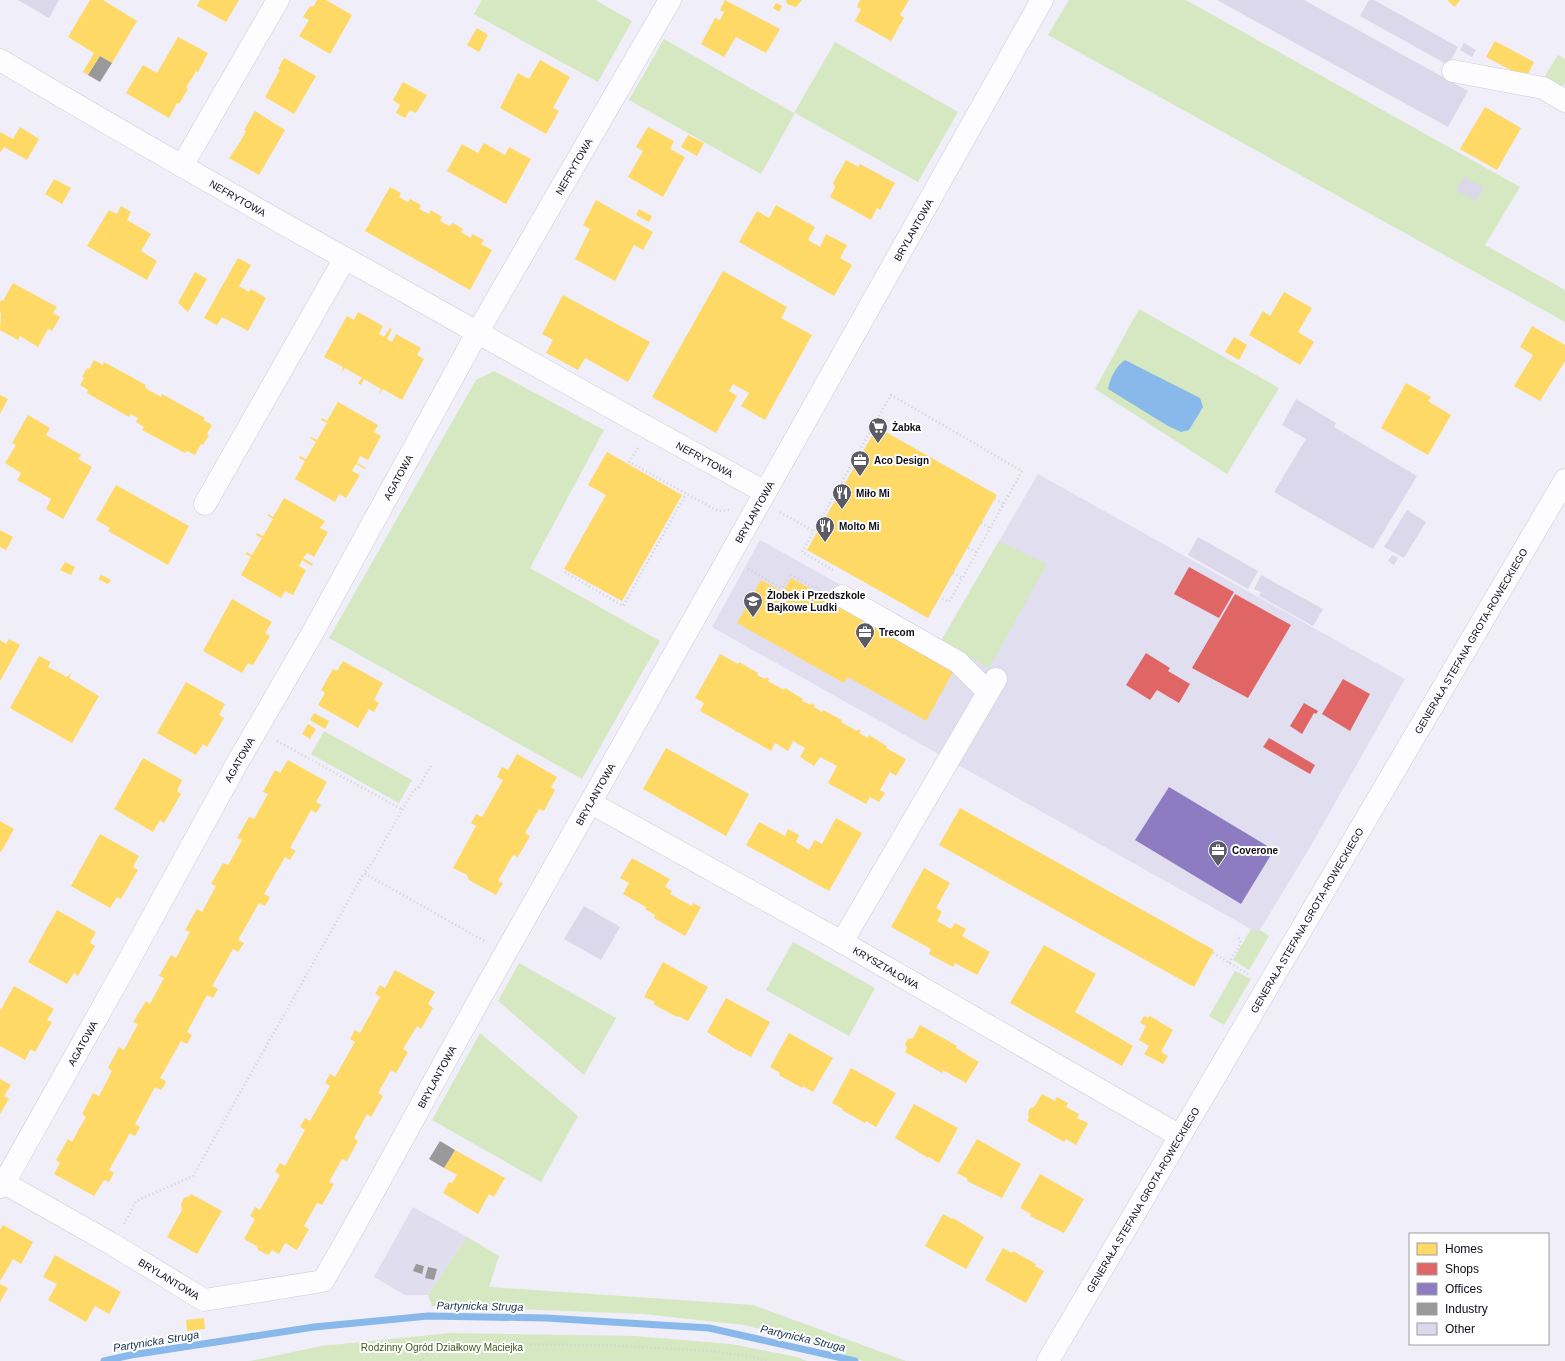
<svg xmlns="http://www.w3.org/2000/svg" width="1565" height="1361" font-family="Helvetica,sans-serif">
<style>
.built{fill:#e1def0}
.industrial{fill:#e0ddee}
.green{fill:#d5e8c1}
.water{fill:#89b9eb}
.homes{fill:#ffd966}
.shops{fill:#e06666}
.offices{fill:#8e7cc3}
.industry{fill:#999}
.lines{fill:none;stroke-linecap:round;stroke-linejoin:round}
.stream{stroke:#89b9eb;stroke-width:7}
.building{fill:#dbd8eb}
.minor-casing{stroke:#cdccd6;stroke-width:23}
.path{stroke:#d2d2d5;stroke-width:2.5;stroke-dasharray:1 3;stroke-linecap:butt}
.minor{stroke:#fdfcfe;stroke-width:22}
.labels{text-anchor:middle;stroke-width:4;stroke-linejoin:round;paint-order:stroke}
.street-label{font-size:10px;fill:#0d0b15;stroke:#fff}
.poi-label{font-size:10px;font-weight:bold;fill:#0d0b15;stroke:#fff;text-anchor:start}
.park-label{font-size:10px;fill:#3c5417;stroke:#fff}
.water-label{font-size:11px;font-style:italic;fill:#14304c;stroke:#fff}
</style>
<rect width="100%" height="100%" fill="#f0eef9"/>
<path class="built" d="M1038,474L1405,679L1309,849L1258,933L712,627L760,540L941,641Z"/>
<path class="industrial" d="M413,1207L467,1237L428,1295H405L374,1277Z"/>
<path class="green" d="M482,0H595L632,21L598,82L474,14Z
M1069,0H1186L1520,187L1485,245L1565,290V322L1048,35Z
M664,39L794,113L835,42L958,112L918,182L795,113L761,174L629,100Z
M1558,55L1565,59V83L1561,90L1543,79Z
M1139,309L1279,388L1227,474L1095,389Z
M494,371L604,430L530,568L660,641L582,779L329,638L476,380Z
M999,541L1047,564L989,668L941,641Z
M324,731L412,780L399,803L311,754Z
M1251,929L1258,932L1260,930L1269,936L1249,970L1233,960Z
M793,942L875,988L849,1036L766,990Z
M519,963L616,1018L584,1075L498,1001Z
M1235,971L1251,979L1224,1025L1209,1016Z
M480,1033L578,1116L541,1182L432,1120Z
M467,1237L499,1256L489,1287L753,1305L906,1361H863L808,1342L744,1325L644,1314L432,1306L428,1295Z
M450,1333L635,1336L731,1344L797,1357L807,1361H250L321,1346Z"/>
<path class="water" d="M1125,360L1200,398L1203,407L1189,430L1181,432L1168,426L1108,389C1110,378 1116,366 1125,360Z"/>
<path class="homes" d="M90,0H103L137,21L112,63L100,56L88,75L83,72L94,53L68,37Z
M200,0H239L226,22L197,6Z
M317,0H326L352,15L330,54L299,36L309,20L303,17L310,6L313,7Z
M725,0L780,29L766,53L736,37L724,57L701,44L715,18L720,20L724,12L720,10Z
M786,0H802L796,7L787,4Z
M860,0H909L900,15L904,18L891,41L855,21L861,9L857,7Z
M1447,0H1460L1455,7Z
M776,3L782,6L779,12L773,8Z
M477,28L488,35L479,52L467,45Z
M178,37L208,53L198,72L196,71L194,75L186,87L188,89L179,104L177,103L169,118L126,93L143,65L157,73Z
M1495,41L1534,62L1526,78L1486,57Z
M284,58L316,76L294,114L265,97L280,70L278,69Z
M540,60L570,77L553,108L559,111L546,134L500,108L518,73L529,79Z
M403,82L427,95L416,113L410,110L405,118L396,113L400,105L393,100Z
M1485,107L1521,128L1497,170L1460,149Z
M255,111L285,130L259,175L229,158L240,142L246,131L244,130Z
M20,127L39,139L27,160L4,147L0,153V132L13,139Z
M648,127L674,141L670,149L685,157L663,197L628,177L643,151L636,147Z
M688,135L704,143L697,156L681,147Z
M484,143L505,155L509,147L531,159L506,204L447,171L462,144L478,153Z
M846,160L858,167L860,164L895,183L880,210L877,208L871,220L830,197L835,187L833,183Z
M54,179L71,188L62,204L45,194Z
M390,187L401,193L399,197L408,202L410,199L421,205L419,209L429,214L431,210L442,217L440,221L449,226L453,223L463,229L461,232L471,238L472,234L484,240L481,244L492,250L470,290L365,231Z
M596,200L653,232L643,250L634,245L615,281L575,259L590,229L583,225Z
M776,205L815,227L808,240L820,247L826,234L847,245L840,258L852,265L834,296L739,242L757,211L769,218Z
M121,206L131,212L127,220L151,234L141,251L157,261L147,280L87,246L109,210L117,214Z
M639,209L652,216L649,222L636,215Z
M238,258L251,265L239,286L249,292L251,289L266,298L248,331L222,317L217,325L204,318Z
M723,271L787,307L781,318L812,335L765,420L741,406L749,393L733,384L729,391L737,396L716,433L652,397Z
M195,272L207,279L188,312L178,303Z
M13,283L57,307L53,313L60,317L52,331L48,329L38,347L20,336L18,340L0,330L1,313H0V303L1,300L3,301Z
M1284,292L1312,308L1298,332L1314,342L1300,365L1249,335L1263,311L1270,316Z
M563,295L650,342L628,382L585,358L578,370L546,353L553,340L542,334Z
M358,312L383,326L379,334L384,337L390,328L392,329L387,339L392,342L396,334L421,348L417,355L424,359L402,400L383,389L379,395L381,389L364,379L361,385L359,384L358,383L362,378L345,368L341,373L343,367L324,357L347,316L354,320Z
M1532,326L1565,345V361L1540,401L1514,386L1533,355L1520,347Z
M1234,337L1247,345L1239,360L1225,352Z
M94,360L103,365L104,362L146,385L145,388L161,397L162,394L205,418L203,420L212,425L207,434L209,435L203,445L201,444L195,455L187,451L185,453L142,430L144,427L136,422L138,418L131,414L129,417L87,393L88,390L80,385L84,378L82,377L87,368L89,369Z
M1406,383L1431,397L1428,401L1451,415L1428,455L1381,428Z
M0,395L8,399L0,414Z
M338,402L378,425L374,432L381,436L368,460L360,456L357,463L366,468L365,469L356,464L352,471L360,475L346,498L339,494L335,502L295,479L305,461L299,458L300,456L306,459L316,442L310,438L311,437L317,440L327,423L321,420L322,418L327,421Z
M28,415L50,428L46,435L81,455L78,459L92,467L63,519L46,509L51,499L17,480L21,473L5,463L16,445L12,443Z
M877,427L997,495L928,618L807,550Z
M607,452L682,495L622,601L564,569L606,495L588,485Z
M116,485L189,526L168,565L108,531L110,528L96,520Z
M284,498L325,521L320,528L328,532L314,557L307,553L303,558L313,564L312,566L302,560L299,566L306,570L293,595L285,591L281,598L241,575L251,557L246,554L247,552L252,555L262,538L256,535L257,533L263,536L273,519L267,515L268,514L273,517Z
M0,530L13,537L6,550L0,547Z
M65,562L75,567L71,575L60,570Z
M101,575L111,580L108,584L98,579Z
M791,578L954,670L926,721L848,677L844,683L737,623L761,580L783,592Z
M232,599L272,622L265,633L270,636L262,650L253,665L248,663L242,673L203,651Z
M9,639L20,645L0,681V640L6,644Z
M720,654L738,664L739,662L758,673L757,675L765,679L766,677L769,679L768,681L784,690L785,688L803,699L802,701L811,705L812,703L813,704L815,705L814,707L822,712L823,710L842,720L841,722L857,731L858,729L861,731L859,733L868,738L869,735L887,746L886,748L906,759L896,776L890,772L880,790L885,793L879,802L870,797L866,804L828,783L837,766L820,757L814,766L800,757L805,748L793,741L788,751L775,743L771,751L738,732H735L736,731L700,711L704,703L695,698Z
M39,656L51,662L48,667L67,677L72,672L69,678L99,696L72,743L10,708Z
M343,661L383,683L374,700L379,703L374,712L369,709L358,728L318,705L325,693L321,690L333,669L337,671Z
M186,682L225,704L219,715L224,718L216,732L207,747L203,744L196,755L157,733Z
M314,713L329,721L325,729L310,720Z
M308,724L316,729L310,739L302,734Z
M666,748L749,794L726,836L643,789Z
M517,754L557,777L551,787L555,790L544,811L539,809L525,833L530,836L518,857L513,855L498,881L503,883L496,895L469,880L467,875L453,868L476,826L471,823L476,814L482,817L503,780L497,777L502,767L508,770Z
M143,758L182,780L177,791L181,794L164,823L160,820L153,832L114,809Z
M288,760L327,782L316,802L321,805L316,813L311,810L290,848L296,851L293,855L290,860L285,857L264,894L270,897L265,906L259,903L238,940L244,943L238,952L233,949L223,967L212,986L218,989L213,998L207,995L187,1032L192,1035L187,1044L181,1041L160,1078L166,1081L164,1086L161,1090L155,1087L135,1124L140,1127L135,1136L130,1133L109,1170L114,1173L109,1182L104,1180L94,1196L54,1174L60,1163L56,1160L68,1139L72,1142L79,1129L86,1117L82,1114L93,1093L99,1096L112,1071L108,1068L119,1047L124,1050L138,1024L133,1022L146,1001L150,1004L164,978L159,976L171,955L176,958L190,932L185,930L197,909L202,912L216,886L211,884L223,863L228,865L235,853L242,840L237,838L249,817L254,819L268,794L263,792L275,770L280,773Z
M960,808L1214,950L1194,987L939,845Z
M836,818L862,833L829,891L746,845L759,822L785,836L788,829L799,835L796,842L809,850L815,840L822,844Z
M0,821L14,829L1,852L0,851Z
M100,834L139,856L133,867L138,870L121,899L117,897L110,908L71,886Z
M632,858L670,879L665,887L672,891L670,894L692,906L693,903L701,907L685,936L654,918L655,915L645,909L646,907L623,894L629,883L620,878Z
M924,868L950,883L936,908L942,912L937,921L951,929L955,923L966,929L962,936L990,952L977,975L955,963L953,967L929,954L931,949L891,927Z
M57,910L96,932L90,943L95,946L78,976L74,973L67,984L28,962Z
M1044,945L1096,974L1075,1012L1133,1046L1122,1066L1010,1003Z
M663,962L708,987L688,1021L678,1016L677,1017L653,1004L655,1002L644,997Z
M395,970L435,992L428,1004L433,1008L421,1029L417,1026L403,1049L408,1052L396,1073L391,1070L378,1093L383,1096L371,1117L367,1114L354,1138L358,1141L347,1161L342,1159L329,1182L334,1184L322,1205L317,1203L304,1226L309,1229L297,1250L285,1243L279,1254L272,1250L270,1253L268,1255L258,1250V1247L244,1239L255,1219L250,1216L255,1207L260,1210L280,1175L275,1172L280,1163L285,1166L305,1130L300,1127L305,1118L310,1121L330,1086L325,1083L330,1074L335,1077L355,1042L350,1039L355,1030L360,1033L380,997L375,994L380,985L385,988Z
M14,986L54,1009L47,1020L52,1022L35,1052L31,1049L25,1060L0,1046V1011Z
M726,998L770,1022L751,1057L740,1051V1052L707,1032Z
M1144,1016L1148,1018L1150,1016L1173,1030L1161,1052L1168,1056L1163,1064L1144,1054L1149,1046L1139,1040L1146,1026L1140,1023Z
M920,1025L957,1046L956,1048L979,1062L966,1083L943,1070L942,1073L905,1052L907,1048L905,1044L908,1039L913,1038Z
M789,1033L833,1058L813,1092L803,1086L802,1088L779,1075L780,1073L770,1067Z
M851,1068L896,1093L876,1127L866,1121L865,1123L842,1110L843,1109L832,1103Z
M0,1079L11,1085L4,1096L9,1099L0,1114Z
M1042,1094L1055,1101L1057,1097L1068,1103L1066,1107L1079,1114L1077,1118L1088,1123L1076,1145L1066,1139L1064,1142L1027,1121L1029,1117L1028,1113L1030,1108L1034,1107Z
M914,1104L958,1128L939,1163L929,1157L928,1158L895,1138Z
M977,1139L1021,1164L1002,1198L967,1181L968,1179L957,1173Z
M455,1150L505,1178L494,1197L489,1194L478,1214L443,1193L449,1182L452,1183L457,1175L444,1168Z
M1040,1174L1084,1199L1064,1233L1030,1216L1031,1214L1020,1208Z
M191,1194L222,1211L197,1254L167,1237L182,1210L181,1204L184,1198L190,1196Z
M943,1214L952,1219L953,1218L984,1237L966,1269L925,1246Z
M3,1225L33,1242L21,1264L13,1259L0,1281V1230Z
M1003,1248L1012,1253L1013,1251L1036,1264L1035,1266L1044,1271L1026,1303L985,1280Z
M55,1255L121,1292L109,1314L95,1306L86,1322L48,1300L57,1284L43,1277Z
M0,1284L8,1288L0,1302Z
M204,1318L205,1329L187,1331L186,1320Z"/>
<path class="shops" d="M1189,567L1234,592L1219,618L1174,594Z
M1235,594L1291,625L1248,698L1192,668Z
M1146,653L1170,668L1168,671L1190,684L1179,703L1157,690L1150,700L1126,685Z
M1343,679L1370,694L1350,731L1322,714Z
M1304,703L1318,711L1316,714L1314,713L1302,734L1290,726Z
M1269,738L1315,765L1310,774L1263,747Z"/>
<path class="offices" d="M1169,787L1274,850L1241,904L1135,840Z"/>
<path class="industry" d="M100,56L112,63L100,82L88,75Z
M440,1141L455,1150L444,1168L429,1159Z
M416,1264L424,1266L422,1274L413,1271Z
M428,1267L437,1269L434,1280L425,1278Z"/>
<g class="lines">
<path class="stream" d="M104,1361L131,1355L314,1327L428,1316L546,1318L709,1328L855,1361"/>
</g>
<path class="building" d="M18,0H59L49,18Z
M1217,0H1304L1468,91L1448,127Z
M1369,0H1374L1458,47L1448,65L1360,16Z
M1464,43L1476,50L1472,57L1460,50Z
M1464,177L1483,188L1476,201L1456,190Z
M1296,399L1336,423L1334,427L1417,476L1373,549L1274,492L1306,439L1282,425Z
M1407,510L1426,522L1404,558L1384,547Z
M1198,537L1258,571L1248,589L1188,555Z
M1392,555L1398,558L1394,565L1388,561Z
M1261,575L1323,609L1313,626L1259,596L1261,592L1254,589Z
M584,906L620,927L601,960L564,939Z"/>
<g class="lines">
<g class="minor-casing">
<g id="minor">
<path id="s1" d="M0,60C133,139 267,215 402,290C523,358 643,426 765,492"/>
<path d="M1453,71L1543,88L1565,101"/>
<path d="M182,166L278,0"/>
<path d="M205,504L345,258"/>
<path d="M842,596L958,662L988,692"/>
<path id="s2" d="M591,803L842,942L1180,1136"/>
<path d="M842,942L996,679"/>
<path id="s3" d="M4,1183L112,1244L204,1300L323,1281C380,1183 432,1083 488,984C673,656 858,329 1042,0"/>
<path id="s4" d="M0,1187L4,1183L124,969L236,765L313,632L477,333L670,0"/>
<path id="s5" d="M1048,1361L1565,480"/>
</g>
</g>
<path class="path" d="M638,448L629,462L718,511L729,510
M995,499L1003,504
M780,512L813,531
M981,523L990,528
M968,548L976,552
M748,569L782,588L790,574L821,591
M833,570L802,552L891,395L1022,471L949,602L940,597
M565,572L623,606L686,494
M953,573L962,578
M277,741L403,810
M431,766L419,787L413,791L372,863L364,873L486,942
M1213,953L1248,974
M1229,963L1241,943L1237,935
M124,1224L136,1201L193,1176L364,873
M420,1361L433,1348L505,1344L605,1345L711,1351L748,1356L768,1361"/>
<use href="#minor" class="minor"/>
</g>
<defs>
<g id="supermarket-pin" transform="scale(1)"><path d="M0 17L-7.5 6A9.5 9.5 0 1 1 7.5 6Z" fill="#5c5a65" stroke="#fff"/><path d="M-6-5.5h2.5l.6 2H6L4.5 2H-2.5L-4.4-4H-6ZM-1.5 3.2a1.3 1.3 0 1 0 .1 0ZM3 3.2a1.3 1.3 0 1 0 .1 0Z" fill="#fff"/></g>
<g id="office-pin" transform="scale(1)"><path d="M0 17L-7.5 6A9.5 9.5 0 1 1 7.5 6Z" fill="#5c5a65" stroke="#fff"/><path d="M-6-3h4V-5.5h4V-3h4V5H-6ZM-1-4.5V-3h2v-1.5ZM-6 0V1H6V0Z" fill="#fff"/></g>
<g id="restaurant-pin" transform="scale(1)"><path d="M0 17L-7.5 6A9.5 9.5 0 1 1 7.5 6Z" fill="#5c5a65" stroke="#fff"/><path d="M-5-6h1v4h1v-4h1v4h1v-4h1v5L-1.5 .5V6h-2V.5L-5-1ZM5-6V6H3V1.5H1.5Q1.5-4 5-6Z" fill="#fff"/></g>
<g id="school-pin" transform="scale(1)"><path d="M0 17L-7.5 6A9.5 9.5 0 1 1 7.5 6Z" fill="#5c5a65" stroke="#fff"/><path d="M0-5L7-2L0 1L-7-2ZM-4 1L0 2.5L4 1V4Q0 6-4 4Z" fill="#fff"/></g>
</defs>
<g fill-rule="evenodd">
<use href="#supermarket-pin" x="878" y="427"/>
<use href="#office-pin" x="860" y="460"/>
<use href="#restaurant-pin" x="842" y="493"/>
<use href="#restaurant-pin" x="825" y="526"/>
<use href="#school-pin" x="753" y="601"/>
<use href="#office-pin" x="865" y="632"/>
<use href="#office-pin" x="1218" y="850"/>
</g>
<g class="labels">
<g class="street-label">
<text dy="4" stroke="none"><textPath href="#s4" startOffset="1171">NEFRYTOWA</textPath></text>
<text dy="4" stroke="none"><textPath href="#s1" startOffset="275">NEFRYTOWA</textPath></text>
<text dy="4" stroke="none"><textPath href="#s3" startOffset="1558">BRYLANTOWA</textPath></text>
<text dy="4" stroke="none"><textPath href="#s1" startOffset="810">NEFRYTOWA</textPath></text>
<text dy="4" stroke="none"><textPath href="#s4" startOffset="814">AGATOWA</textPath></text>
<text dy="4" stroke="none"><textPath href="#s3" startOffset="1234">BRYLANTOWA</textPath></text>
<text dy="4" stroke="none"><textPath href="#s5" startOffset="835">GENERAŁA STEFANA GROTA-ROWECKIEGO</textPath></text>
<text dy="4" stroke="none"><textPath href="#s4" startOffset="490">AGATOWA</textPath></text>
<text dy="4" stroke="none"><textPath href="#s3" startOffset="910">BRYLANTOWA</textPath></text>
<text dy="4" stroke="none"><textPath href="#s5" startOffset="511">GENERAŁA STEFANA GROTA-ROWECKIEGO</textPath></text>
<text dy="4" stroke="none"><textPath href="#s2" startOffset="338">KRYSZTAŁOWA</textPath></text>
<text dy="4" stroke="none"><textPath href="#s4" startOffset="166">AGATOWA</textPath></text>
<text dy="4" stroke="none"><textPath href="#s3" startOffset="586">BRYLANTOWA</textPath></text>
<text dy="4" stroke="none"><textPath href="#s5" startOffset="187">GENERAŁA STEFANA GROTA-ROWECKIEGO</textPath></text>
<text dy="4" stroke="none"><textPath href="#s3" startOffset="191">BRYLANTOWA</textPath></text>
</g>
<g class="poi-label">
<text x="892" y="431">Żabka</text>
<text x="874" y="464">Aco Design</text>
<text x="856" y="497">Miło Mi</text>
<text x="839" y="530">Molto Mi</text>
<text x="767" y="599">Żlobek i Przedszkole<tspan x="767" dy="12">Bajkowe Ludki</tspan></text>
<text x="879" y="636">Trecom</text>
<text x="1232" y="854">Coverone</text>
</g>
<g class="park-label">
<text x="442" y="1351">Rodzinny Ogród Działkowy Maciejka</text>
</g>
<g class="water-label">
<text transform="translate(480 1306) rotate(1)" y="4">Partynicka Struga</text>
<text transform="translate(803 1338) rotate(13)" y="4">Partynicka Struga</text>
<text transform="translate(156 1341) rotate(-9)" y="4">Partynicka Struga</text>
</g>
</g>
<rect x="1409" y="1233" width="140" height="112" fill="#ffffff" stroke="#9e9da1"/>
<rect x="1417" y="1243" width="20" height="12" fill="#ffd966" stroke="#9e9da1"/>
<text x="1445" y="1253" font-size="12" fill="#0d0b15">Homes</text>
<rect x="1417" y="1263" width="20" height="12" fill="#e06666" stroke="#9e9da1"/>
<text x="1445" y="1273" font-size="12" fill="#0d0b15">Shops</text>
<rect x="1417" y="1283" width="20" height="12" fill="#8e7cc3" stroke="#9e9da1"/>
<text x="1445" y="1293" font-size="12" fill="#0d0b15">Offices</text>
<rect x="1417" y="1303" width="20" height="12" fill="#999999" stroke="#9e9da1"/>
<text x="1445" y="1313" font-size="12" fill="#0d0b15">Industry</text>
<rect x="1417" y="1323" width="20" height="12" fill="#dbd8eb" stroke="#9e9da1"/>
<text x="1445" y="1333" font-size="12" fill="#0d0b15">Other</text>
</svg>
